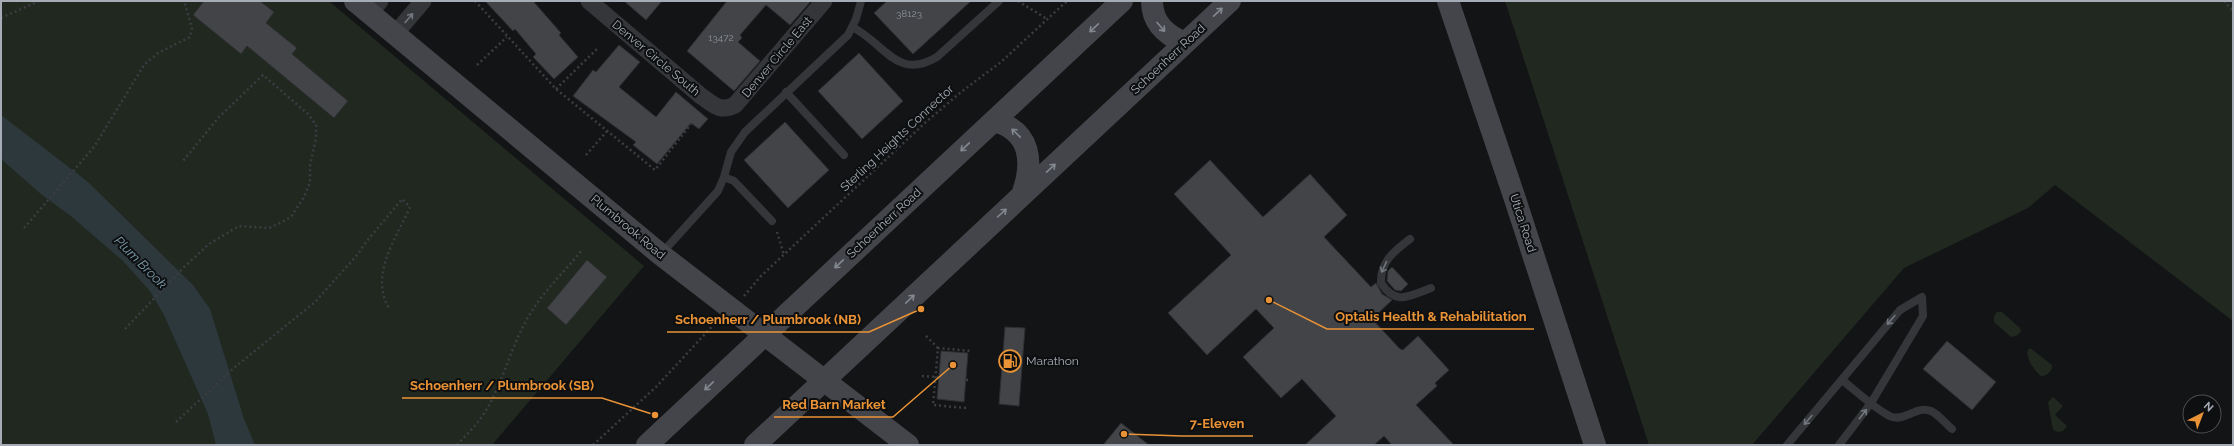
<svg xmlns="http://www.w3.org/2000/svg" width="2234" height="446" font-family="Raleway,sans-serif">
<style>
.green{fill:#202820}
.water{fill:#2d383d}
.building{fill:#424448;stroke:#2d2e31}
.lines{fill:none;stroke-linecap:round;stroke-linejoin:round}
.path{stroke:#3b3d41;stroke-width:2.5;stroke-dasharray:2 3;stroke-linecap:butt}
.lane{stroke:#34363a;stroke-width:8}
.street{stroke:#34363a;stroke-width:17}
.secondary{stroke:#43454a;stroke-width:22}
.oneway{stroke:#838890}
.oneway2{stroke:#72777e}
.labels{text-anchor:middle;stroke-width:4;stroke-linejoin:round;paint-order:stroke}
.number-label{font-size:10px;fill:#8c929a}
.street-label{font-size:12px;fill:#a5acb5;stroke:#0e0f10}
.poi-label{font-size:12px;fill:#a5acb5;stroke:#0e0f10;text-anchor:start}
.water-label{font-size:13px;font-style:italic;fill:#7d9faf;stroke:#0e0f10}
.leader{fill:none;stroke:#ea9336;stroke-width:1.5}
.callout-dot{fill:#ea9336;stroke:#0e0f10;stroke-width:1.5}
.callout-label{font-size:13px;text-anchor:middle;font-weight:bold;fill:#ea9336;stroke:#0e0f10;stroke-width:4;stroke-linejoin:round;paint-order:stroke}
</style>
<rect width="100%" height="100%" fill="#131415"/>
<path class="green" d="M1,1H329L644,266L492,445H1Z
M1505,1H2233V321L2055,185L2028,208L1904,268L1752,445H1649Z
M1997,312H2002L2020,328L2021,332L2016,336L2011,337L1994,322V316Z
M2030,348L2052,365C2053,370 2047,376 2041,376C2035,372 2025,357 2028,350Z
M2053,397L2063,406L2055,415L2067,426L2063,431L2058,432L2053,430L2048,402Z"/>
<path class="water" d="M1,115L88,182L193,285L210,309L244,419L255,445H216L208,414L164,315L150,291L123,261L72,217L41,194L1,159Z"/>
<path class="building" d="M204,1H260L274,12L266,23L297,48L292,54L348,101L334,118L247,46L241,54L193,15Z
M485,1H533L561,33L559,35L578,57L554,79L533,57L536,54L515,29L513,31Z
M624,1H662L646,20Z
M727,1H811L790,25L766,5L740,35L742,38L738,42L760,61L734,91L687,51Z
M887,1H971L913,54L874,13Z
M619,45L640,62L619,87L656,117L676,92L708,119L699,129L691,123L657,164L633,145L636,142L573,96L593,70L596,72Z
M859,53L903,101L862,139L818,91Z
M785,122L829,170L788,208L744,160Z
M1210,160L1263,217L1310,174L1347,215L1324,237L1371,287L1376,283L1382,294L1392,300L1372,319L1400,349L1403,350L1418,336L1449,370L1435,383L1437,386L1416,405L1454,445H1392L1384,436L1374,445H1305L1336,416L1302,379L1281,398L1243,357L1274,328L1256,309L1207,355L1168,313L1231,255L1174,194Z
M587,260L607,277L566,325L547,308Z
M1392,267L1408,284L1401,291L1395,290L1387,281L1388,271Z
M1005,327L1025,328L1019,406L999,404Z
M1947,341L1996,382L1972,410L1923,369Z
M941,351L968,353L964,402L937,399Z
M1121,423L1149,445H1103Z"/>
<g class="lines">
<path class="path" d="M475,1L556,89L655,170L691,124
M1018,1L1047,19
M2224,1L2233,11
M1,18L39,1
M477,65L507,37
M556,89L599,47
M586,155L608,130
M24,228L94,147L144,65L158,53L190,37L192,28L184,1
M777,232L784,255
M744,296L761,276L926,122L961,92L1001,62L1067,1
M125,329L185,266L209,244L239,226L269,228L280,223L291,217L304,197L310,182V166L316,138V125L308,114L263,75L219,117L183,161
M926,336L938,348
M922,376L938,377
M966,380H969
M966,408L933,405L938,348L971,351
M176,422L235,367L315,302L358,254L366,242L402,199L410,207C397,237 369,275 389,308
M457,445C466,435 476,426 483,415C502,386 509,352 525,323C539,295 562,275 581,251
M593,445L657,386L717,321"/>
<path class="lane" d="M852,27C885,43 896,81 937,57L999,1
M786,92L844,155
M724,177L734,181L772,221
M1410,239C1394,251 1380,262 1381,283C1396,306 1409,296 1431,288
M661,254L718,191L724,177L731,152L745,132L848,35L856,19L861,1
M1842,380C1854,389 1878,412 1892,417C1906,421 1917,405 1931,411C1938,414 1946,424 1952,429
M1787,445L1900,310L1922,297L1923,316L1871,403L1839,445"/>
<path class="street" d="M589,1L701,96C713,104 720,113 735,105L824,1
M370,13L380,1
M395,34L423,1"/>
<path class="secondary" d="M355,1L660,254L908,445
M1152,1C1152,23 1166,35 1185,43
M1448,1L1515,199L1595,445
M994,121C1031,131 1034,162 1022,195
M647,445L1122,1
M755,445L1230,1"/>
</g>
<defs><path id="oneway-shaft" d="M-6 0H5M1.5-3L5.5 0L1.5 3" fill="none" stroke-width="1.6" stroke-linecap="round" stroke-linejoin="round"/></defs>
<g class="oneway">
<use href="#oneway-shaft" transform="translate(1218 12) rotate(-43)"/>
<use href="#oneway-shaft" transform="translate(1161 27) rotate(49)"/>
<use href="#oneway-shaft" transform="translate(1094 28) rotate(137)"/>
<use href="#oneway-shaft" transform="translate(1016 133) rotate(-136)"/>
<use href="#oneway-shaft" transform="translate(965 147) rotate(137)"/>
<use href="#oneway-shaft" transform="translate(1051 168) rotate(-43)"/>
<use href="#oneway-shaft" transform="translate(1002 213) rotate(-42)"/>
<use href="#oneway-shaft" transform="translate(839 264) rotate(137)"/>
<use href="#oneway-shaft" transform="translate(910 299) rotate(-44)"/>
<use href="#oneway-shaft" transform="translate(709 386) rotate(137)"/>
</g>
<g class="oneway2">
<use href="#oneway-shaft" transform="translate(409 18) rotate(-50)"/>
<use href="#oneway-shaft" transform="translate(1384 267) rotate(115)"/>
<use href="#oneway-shaft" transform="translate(1891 320) rotate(130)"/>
<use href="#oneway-shaft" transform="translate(1863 414) rotate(-52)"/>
<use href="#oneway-shaft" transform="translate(1808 420) rotate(130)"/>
</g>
<defs>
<g id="fuel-ring" transform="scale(1.15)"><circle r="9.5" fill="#0e0f10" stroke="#ea9336" stroke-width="1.5"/><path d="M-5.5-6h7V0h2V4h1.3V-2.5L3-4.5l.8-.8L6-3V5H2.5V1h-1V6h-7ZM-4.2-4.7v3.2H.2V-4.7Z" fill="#ea9336"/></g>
</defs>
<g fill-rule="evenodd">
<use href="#fuel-ring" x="1010" y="361"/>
</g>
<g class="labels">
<g class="number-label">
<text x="909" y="17">38123</text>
<text x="721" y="41">13472</text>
</g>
<g class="street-label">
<text transform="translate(777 57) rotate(-50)" y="4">Denver Circle East</text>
<text transform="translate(656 58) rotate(40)" y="4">Denver Circle South</text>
<text transform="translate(1168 59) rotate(-43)" y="4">Schoenherr Road</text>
<text transform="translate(897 138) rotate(-43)" y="4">Sterling Heights Connector</text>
<text transform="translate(884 223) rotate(-43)" y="4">Schoenherr Road</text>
<text transform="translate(1523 223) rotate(72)" y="4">Utica Road</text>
<text transform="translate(628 227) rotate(40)" y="4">Plumbrook Road</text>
</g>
<g class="poi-label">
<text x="1026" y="365">Marathon</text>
</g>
<g class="water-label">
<text transform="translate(141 262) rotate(45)" y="5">Plum Brook</text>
</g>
</g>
<path class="leader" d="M1269 300L1327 329H1534M921 309L869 332H667M655 415L602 398H402M953 365L893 417H774M1124 434L1182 436H1253"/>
<g class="callout-dot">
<circle cx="1269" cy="300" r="4"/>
<circle cx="921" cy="309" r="4"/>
<circle cx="655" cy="415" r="4"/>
<circle cx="953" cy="365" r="4"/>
<circle cx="1124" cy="434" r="4"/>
</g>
<g class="callout-label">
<text x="1431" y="321">Optalis Health &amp; Rehabilitation</text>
<text x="768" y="324">Schoenherr / Plumbrook (NB)</text>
<text x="502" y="390">Schoenherr / Plumbrook (SB)</text>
<text x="834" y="409">Red Barn Market</text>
<text x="1217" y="428">7-Eleven</text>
</g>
<rect width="2234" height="446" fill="none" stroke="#a5acb5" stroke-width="4"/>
<g transform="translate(2202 414) rotate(42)"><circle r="19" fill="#0e0f10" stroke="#4a4e52"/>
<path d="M0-3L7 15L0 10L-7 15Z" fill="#ea9336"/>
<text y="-6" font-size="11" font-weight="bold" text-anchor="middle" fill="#a5acb5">N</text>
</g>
</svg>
